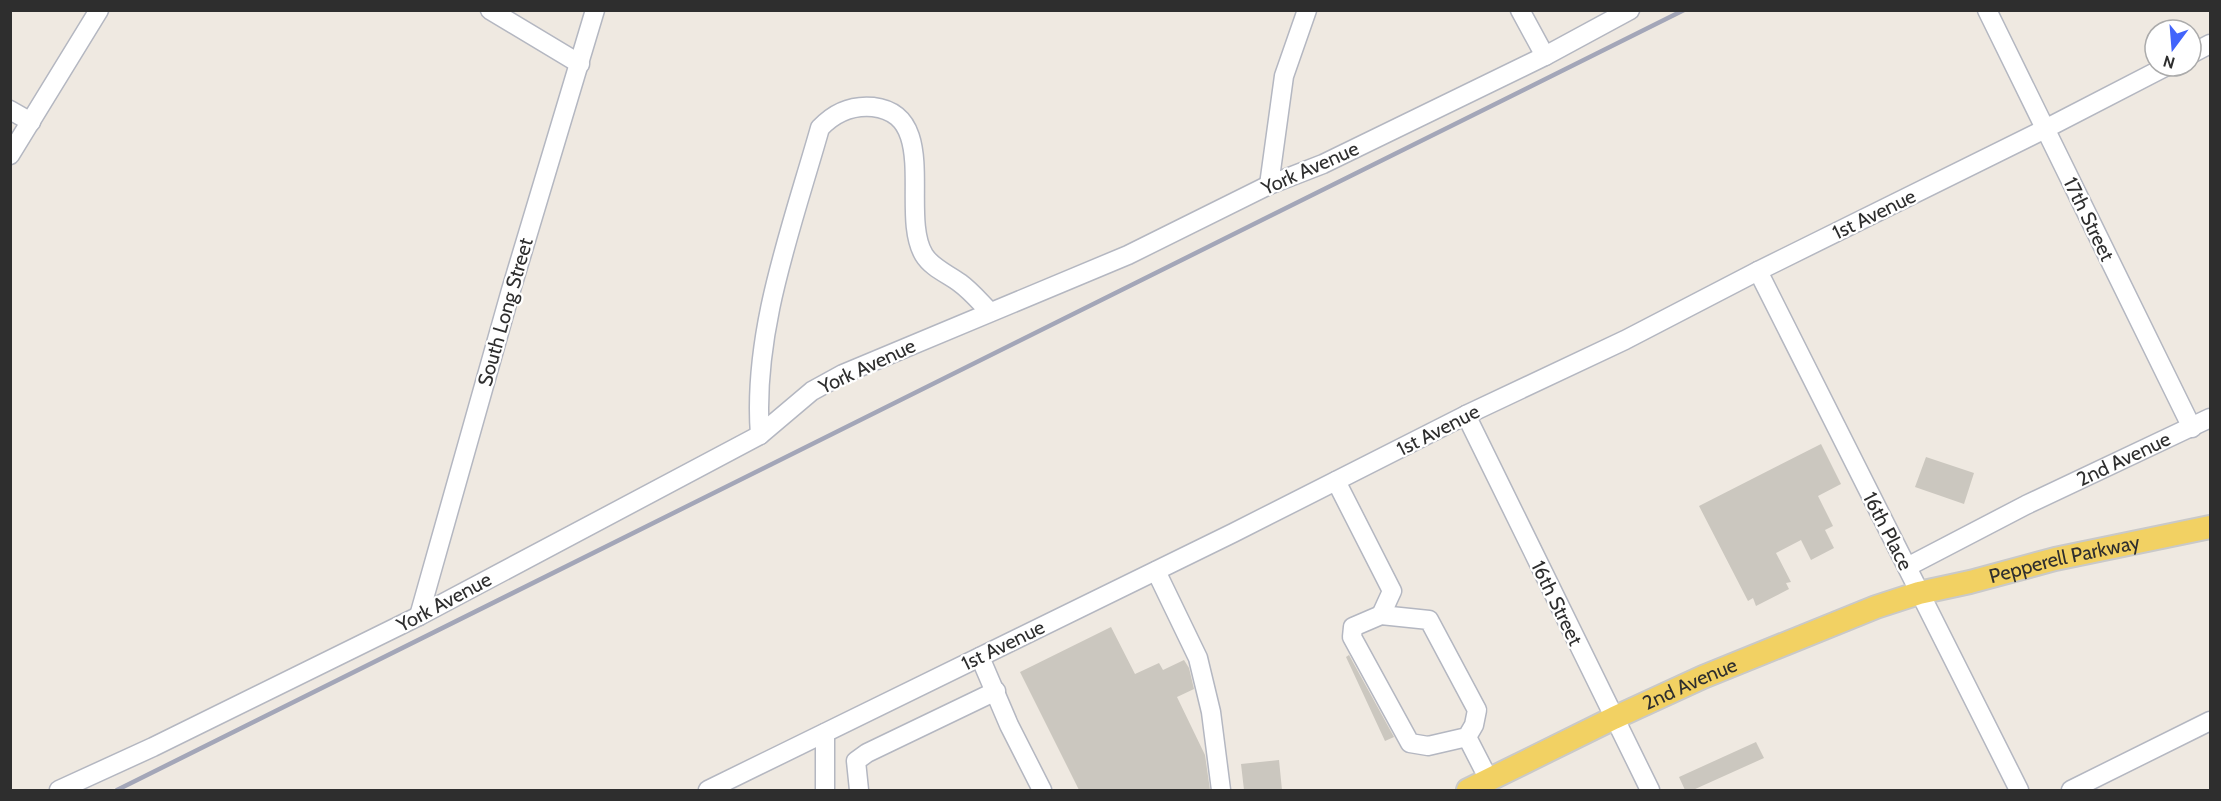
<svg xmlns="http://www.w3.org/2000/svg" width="2221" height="801" font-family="Cabin,sans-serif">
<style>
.building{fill:#cbc7bf}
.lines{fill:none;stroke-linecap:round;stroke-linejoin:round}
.minor-casing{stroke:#b4b7c1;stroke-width:21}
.major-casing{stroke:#c9c9c9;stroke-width:26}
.minor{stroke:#fff;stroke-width:18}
.major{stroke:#f2d163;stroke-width:22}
.rail{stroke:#a3a6b8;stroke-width:4.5}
.labels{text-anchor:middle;stroke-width:4.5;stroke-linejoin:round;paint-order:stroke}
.street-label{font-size:20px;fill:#2e2e2e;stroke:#fff}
</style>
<rect width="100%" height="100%" fill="#efe9e1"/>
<path class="building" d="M1821,444L1841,484L1818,496L1833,526L1825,530L1834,548L1811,560L1801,540L1776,553L1791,582L1786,583L1789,589L1756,606L1753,598L1748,601L1699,506Z
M1926,457L1974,473L1964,504L1915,487Z
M1111,627L1135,674L1159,663L1163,670L1184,660L1189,668L1194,689L1177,697L1205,755L1210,790H1079L1020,672Z
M1349,655L1394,737L1385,741L1346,657Z
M1756,742L1764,758L1693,790H1685L1679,777Z
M1279,760L1282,790H1244L1241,764Z"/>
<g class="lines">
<g class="minor-casing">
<g id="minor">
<path d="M490,10L580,64"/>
<path d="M1520,10L1545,56"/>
<path d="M1987,10L2192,428"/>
<path d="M2191,54L2210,44"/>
<path d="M10,110L31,122"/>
<path d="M10,155L99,10"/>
<path d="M1269,185L1284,76L1307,10"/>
<path d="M1758,271L2019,790"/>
<path d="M1466,415L1650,790"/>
<path d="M760,435C752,332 792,227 820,128C834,113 851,105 873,107C941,115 899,214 924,255C932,268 948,274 960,283C971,291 980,302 990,312"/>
<path d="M1336,481L1392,591L1381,615"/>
<path id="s1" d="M1907,567L2026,505L2210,418"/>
<path d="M1156,571L1198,658L1211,712L1221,790"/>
<path d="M1381,615L1429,620L1477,710L1474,725L1467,737L1428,746L1410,743L1352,637L1353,627Z"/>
<path d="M419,616L511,290L595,10"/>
<path d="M980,657L1009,725L1042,790"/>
<path d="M825,733V790"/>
<path d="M1467,737L1489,780"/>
<path d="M59,790L153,747L419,616L760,435L812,391L843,374L1128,255L1269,185L1323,164L1545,56L1630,10"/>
<path d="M708,790L1233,533L1466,415L1625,340L1758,271L2045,129L2167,66"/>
<path d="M859,790L856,761L867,753L996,691"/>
<path d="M2071,790L2210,721"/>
</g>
</g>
<g class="major-casing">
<g id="major">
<path id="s2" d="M1468,790L1614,718L1703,677L1876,607L1919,593L1970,582L2055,559L2210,527"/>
</g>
</g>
<use href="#minor" class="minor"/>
<use href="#major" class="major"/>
<path class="rail" d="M117,790L1684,10"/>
</g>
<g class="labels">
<g class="street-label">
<text transform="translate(1310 168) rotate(-24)" y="7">York Avenue</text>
<text transform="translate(1874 214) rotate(-26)" y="7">1st Avenue</text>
<text transform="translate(2089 219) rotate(64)" y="7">17th Street</text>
<text transform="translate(505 312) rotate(-74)" y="7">South Long Street</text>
<text transform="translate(867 366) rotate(-25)" y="7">York Avenue</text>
<text transform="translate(1438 430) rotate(-27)" y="7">1st Avenue</text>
<text dy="7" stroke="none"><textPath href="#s1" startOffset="242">2nd Avenue</textPath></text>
<text transform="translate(1888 531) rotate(63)" y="7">16th Place</text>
<text dy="7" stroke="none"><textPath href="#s2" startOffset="642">Pepperell Parkway</textPath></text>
<text transform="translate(444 602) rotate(-28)" y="7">York Avenue</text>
<text transform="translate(1557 603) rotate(64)" y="7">16th Street</text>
<text transform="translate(1003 645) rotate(-26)" y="7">1st Avenue</text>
<text dy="7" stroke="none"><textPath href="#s2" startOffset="246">2nd Avenue</textPath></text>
</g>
</g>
<rect width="2221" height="801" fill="none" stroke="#2e2e2e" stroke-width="24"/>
<g transform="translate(2173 48) rotate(196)"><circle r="28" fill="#ffffff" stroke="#ababab" stroke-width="1.5"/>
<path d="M0-4.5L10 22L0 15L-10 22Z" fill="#4264fb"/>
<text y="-9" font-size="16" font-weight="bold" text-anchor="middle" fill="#2e2e2e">N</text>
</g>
</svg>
